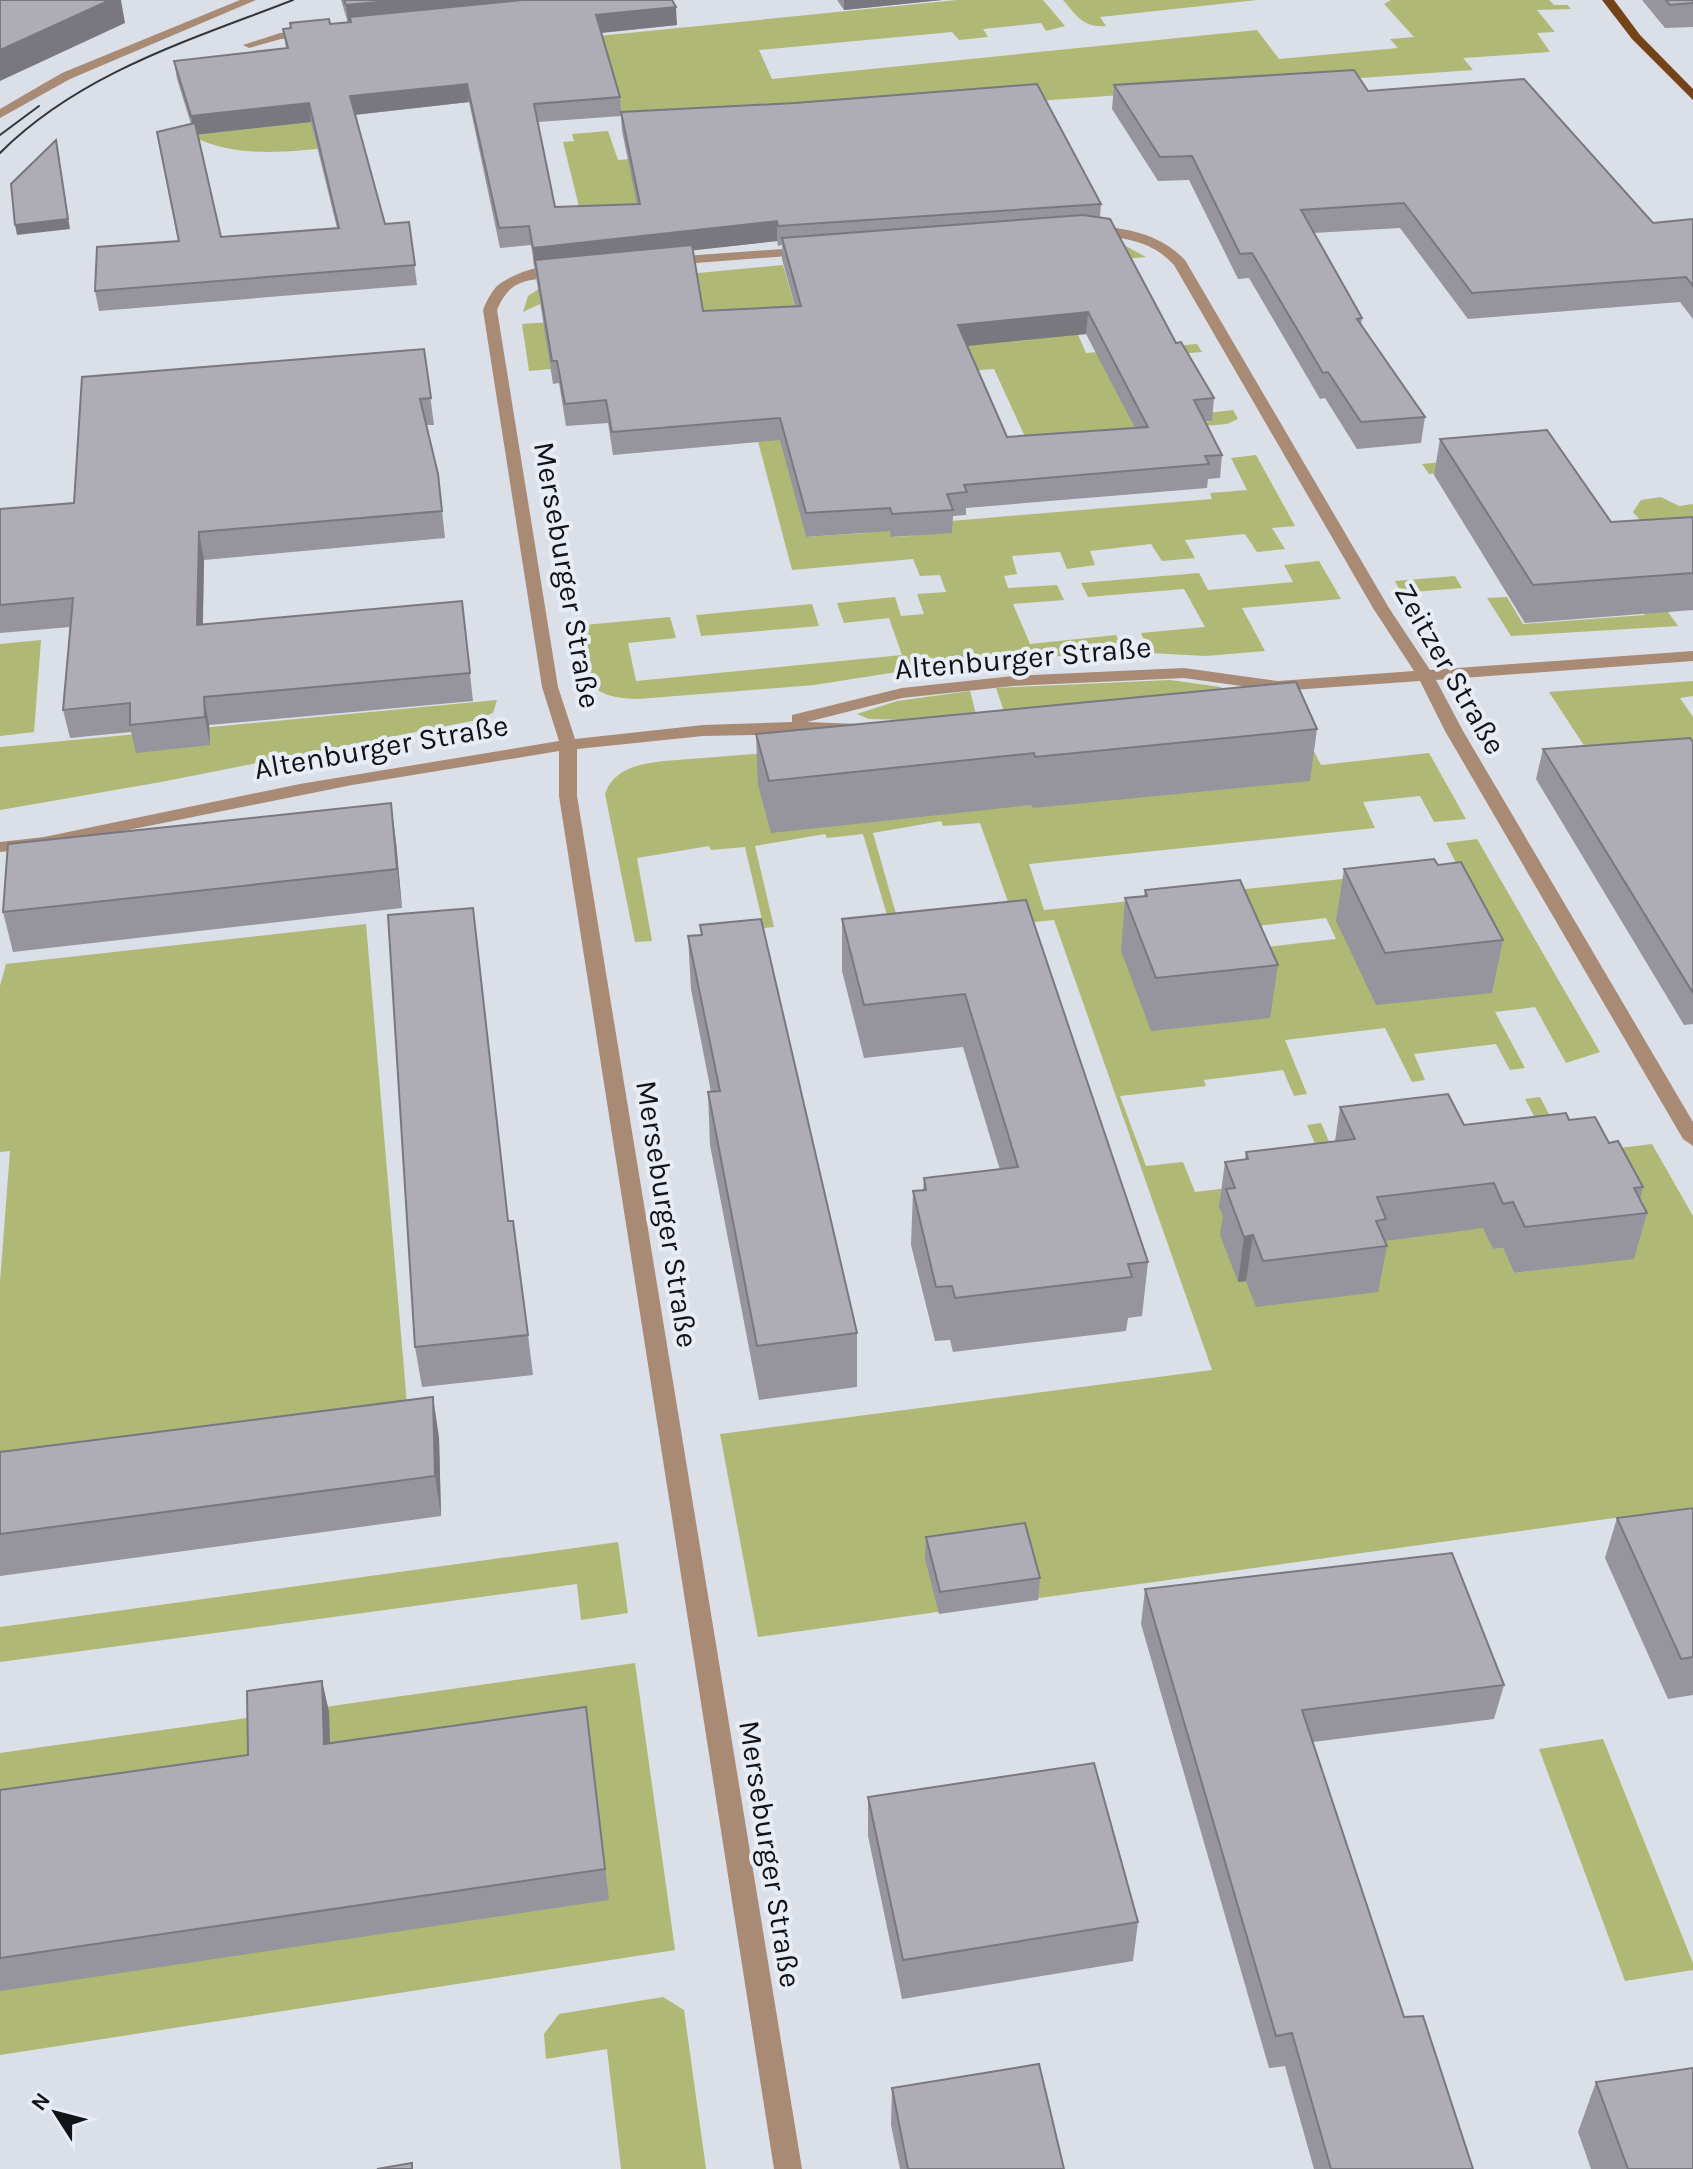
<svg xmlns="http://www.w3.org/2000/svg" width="1693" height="2169" font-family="Karla,sans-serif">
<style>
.green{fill:#b0b875;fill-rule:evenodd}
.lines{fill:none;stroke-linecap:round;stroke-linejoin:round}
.minor{fill:#a88a75;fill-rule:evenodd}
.major{fill:#75431a;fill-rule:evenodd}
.tram{stroke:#34373b;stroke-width:2}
.wall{fill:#96949c;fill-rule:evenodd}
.shaded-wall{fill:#7a787f}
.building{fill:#aeacb5;stroke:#7a787f;stroke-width:2;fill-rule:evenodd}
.labels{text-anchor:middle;stroke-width:8;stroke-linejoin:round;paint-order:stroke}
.street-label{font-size:30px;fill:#111316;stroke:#e7ecf5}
</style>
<rect width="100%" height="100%" fill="#dadfe8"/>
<path class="green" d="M957,0H1043L1065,26L1046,31L1041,23L983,29L988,37L959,40L952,32L759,50L772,79L1257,30L1279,59L1398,48L1390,39L1414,37L1384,4L1391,0H1549L1554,5H1567L1571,9L1537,10L1555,32L1537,33L1550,52L1463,58L1473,70L995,104L586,235L563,142L574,141L572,134L608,131L618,160L834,143L622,116L617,100L314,97L325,148C281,153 223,158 185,131L260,70Z
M1063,0H1257L1100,17L1106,26C1083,28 1077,16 1063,0Z
M1099,240L1120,243L1146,257L1123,259L1120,254L1046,261L1086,353L1197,344L1202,352L1102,360L1135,428L1211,421L1207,413L1233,410L1238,419L1227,424L1027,441L994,369L848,380L850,392L771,398L806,537L865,533L856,498L880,497L892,537L911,536L910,530L950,527L951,521L1212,499L1210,493L1247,490L1231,458L1256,455L1295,526L1272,528L1285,549L1257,552L1245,534L1185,540L1195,558L1162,561L1151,544L1090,551L1095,565L1067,569L1060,552L1012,556L1017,574L1004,576L1008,588L1057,585L1064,600L1013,604L1030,644L1116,635L1125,654L1036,657L929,667L814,685L638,699C581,698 583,673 574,626L670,617L676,638L628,643L636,681L902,655L889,618L844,623L837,603L895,597L901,616L924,614L917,594L946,592L940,575L920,576L913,559L792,570L737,362L1030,340L1020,317L1036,315L1024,290L989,293L975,263L953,264L948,253L999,249L1005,260L1035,257L1030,246Z
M783,265L797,313L592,365L529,371L522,324L607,318L539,294L540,304L523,312L528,296L540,288Z
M1552,451L1668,612L1678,626L1511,636L1487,598L1507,597L1523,624L1645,615L1542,464L1429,474L1422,464Z
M1661,497L1679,506L1693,504V525L1652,534L1633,512L1641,500Z
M1319,561L1341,599L1242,608L1265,651L1206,656L1150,653L1141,633L1205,627L1184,589L1088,597L1081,583L1199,573L1208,590L1293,582L1284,565Z
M1455,576L1462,588L1401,593L1395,581Z
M812,604L819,626L701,636L696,615Z
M41,640L34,732L0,736V644Z
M1170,680L1221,687L1220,691L1007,720L996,688Z
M1693,681V696L1680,698L1693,717V783L1602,773L1549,692Z
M970,691L978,722L869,719L857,714L897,701Z
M497,700L493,713L477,720L161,782L0,810V747Z
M1294,712L1321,765L1429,753L1466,819L1434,822L1420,796L1363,802L1375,828L1029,864L1044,910L1458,867L1446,843L1477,839L1600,1052L1566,1063L1535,1007L1495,1012L1525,1068L1510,1070L1496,1044L1414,1054L1425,1080L1412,1082L1385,1028L1285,1040L1307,1094L1294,1096L1283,1070L1204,1080L1206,1086L1120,1096L1146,1166L1183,1162L1195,1192L1245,1186L1319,1153L1307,1125L1321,1123L1347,1183L1454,1138L1540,1127L1525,1099L1540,1097L1570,1154L1652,1144L1693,1216V1507L758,1637L720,1434L1212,1370L1054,920L1016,924L980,823L943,826L941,821L873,833L896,914L887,915L863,834L827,838L825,834L755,846L774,927L764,928L745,847L711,850L709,846L637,858L652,941L635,942L605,794C614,768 640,764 664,761ZM1326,918L1336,939L1249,949L1240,928ZM1472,1203L1634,1258L1514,1273L1503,1248L1493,1249Z
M366,924L409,1428L0,1469V1282L10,1151L0,1152V986L6,964Z
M618,1542L628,1613L581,1620L577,1584L0,1662V1627Z
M635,1663L675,1950L0,2055V1991L256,1786L0,1823V1753Z
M1603,1739L1693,1963V1970L1625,1981L1539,1749Z
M663,1997L684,2010L706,2169H621L607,2049L546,2059L544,2034L559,2014Z"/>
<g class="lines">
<path class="minor" d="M240,0H256L70,79L0,118V109L62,73Z
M310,30L314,31V35L281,39L249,48L243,45L280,33Z
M1093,226C1128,228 1160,234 1185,260L1389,608L1430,670L1693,651V661L1436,680L1463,731L1693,1122V1146L1683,1139L1445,731L1420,681L1278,691L1184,678L1013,686L902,698L807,722L859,724L862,728L859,732L853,733L703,736L577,749V796L802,2169H774L559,796V751L352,785L44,847L0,852V842L44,837L300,784L559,741L542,687L483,310C486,302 490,294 496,287C510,274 553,258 569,270C544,287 514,267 497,310L558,687L575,739L703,725L792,722V715L902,688L1013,676L1184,668L1278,681L1414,671L1373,608L1174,265C1149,238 1122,239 1088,233V227Z
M810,247L817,251L815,254L670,265L663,261L670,257Z"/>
<path class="major" d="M1602,0H1614L1640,35L1693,89V100L1632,39Z"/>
<path class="tram" d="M0,135L39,106
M0,153C80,73 190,40 293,0"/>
</g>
<path class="wall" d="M341,0H672L677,25L602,33L620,97L621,112L1101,204L1100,217L1176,343L1214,398L1212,421H1205L1222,455L1220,478L1208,479L1207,488L966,508V515L953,516L952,533L891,537L890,531L806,537L780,440L613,455L608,423L566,426L559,383L553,384L531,245L500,248L469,102L355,115L385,224L409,222L417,285L99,311L95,291L178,241L157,132L191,124L177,79L174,61L286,48L283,29L348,23ZM621,116L622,131L637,204L555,207L538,122ZM311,122L337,228L221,237L198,134ZM777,241L778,246L782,245V259L795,306L703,311L693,250ZM1086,334L1135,428L1007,437L967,346Z
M837,0H942L844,10Z
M1642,0H1693V27L1665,28Z
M1114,85L1368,91L1653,223L1693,219V319L1680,302L1468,319L1400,228L1314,233L1362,318L1361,325L1425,417L1421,443L1357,449L1325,398L1320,399L1249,278L1238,279L1189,180L1158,181L1112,109Z
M424,349L434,425H426L438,474L445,538L204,560L203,624L462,601L473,701L209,725L210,745L136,753L131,732L70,738L63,710L70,627L0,633V509L74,503Z
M1440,439L1611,522L1693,517V610L1525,623L1434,475Z
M1317,729L1310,781L1033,808L1031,805L771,833L758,785L756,734Z
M1693,742V1024L1684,1025L1536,779L1543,749Z
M396,842L402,908L13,952L3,912Z
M1438,865L1503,940L1492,993L1376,1005L1336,921L1344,869Z
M1145,890L1278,965L1270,1018L1151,1031L1121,951L1125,898L1144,896Z
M1026,900L1148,1262L1142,1316L1128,1318L1126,1331L953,1352L950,1340L935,1341L911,1245L913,1191L923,1190L924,1178L1000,1170L963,1047L864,1058L842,971V919Z
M700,925L857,1333V1387L759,1400L710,1145L708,1092H711L691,989L688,936L701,935Z
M1340,1107L1464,1125L1569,1120L1609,1143L1643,1187L1640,1200L1647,1213L1634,1259L1514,1273L1503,1248L1493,1249L1483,1228L1385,1241L1387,1246L1378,1292L1256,1307L1246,1281L1238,1282L1220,1235L1223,1216L1219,1207L1225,1162L1245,1159L1246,1152L1335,1141Z
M508,1221L528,1335L533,1375L422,1387L415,1347Z
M439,1437L441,1516L0,1576V1452Z
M1693,1508V1695L1668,1699L1605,1558L1617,1518Z
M926,1537L1040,1578L1038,1600L939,1614L925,1559Z
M1145,1589L1504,1685L1494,1719L1313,1742L1404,2017L1473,2169H1314L1285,2066L1269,2068L1141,1624Z
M322,1681L329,1712L330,1743L586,1707L609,1900L0,1991V1790L248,1755Z
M868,1797L1138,1922L1133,1961L902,1999L868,1836Z
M1596,2082L1693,2169H1591L1578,2132Z
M892,2088L1064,2169H900L891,2125Z"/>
<path class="shaded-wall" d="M110,0H121L125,23L0,81V50Z
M399,0H581L350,17V23H348L346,5Z
M844,0H942L844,10Z
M676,7L677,25L598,33L596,15Z
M467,84L469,102L352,115L350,96Z
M309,103L311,122L194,135L191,116Z
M56,140L70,229L17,235L15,225Z
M777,221V241L536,268L535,260L534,268L533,248Z
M1088,312L1086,334L957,347L958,325Z
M199,532L204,560L202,653L197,625Z
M204,697L209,725L210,745L205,717Z
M391,803L396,842L402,908L397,869Z
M1253,1235L1246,1281L1238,1282L1244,1237Z
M433,1397L439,1437L441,1516L435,1476Z
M322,1681L329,1712L331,1775L324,1744Z"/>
<path class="building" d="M0,0H110L0,50Z
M344,0H399L346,5Z
M523,0H672L676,7L596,15L620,97L534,104L555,207L640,204L621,112L795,103L1037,84L1101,204L778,226L777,221L533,248L529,226L499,228L467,84L350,96L385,224L409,222L415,265L95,291L97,247L179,241L157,132L195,123L221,237L339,228L309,103L191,116L174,61L288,48L283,29L291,28L290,23L329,19L330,24L351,22L350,17Z
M1666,0H1693V3L1670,5Z
M1354,70L1368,91L1524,79L1653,223L1693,219V286L1686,277L1472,293L1404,203L1301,210L1362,318L1357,319L1425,417L1361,422L1328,372L1323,373L1252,253L1240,254L1192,156L1160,157L1114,85Z
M56,140L68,219L15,225L11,184Z
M1083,215L1110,219L1176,343L1181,342L1214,398L1194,400L1222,455L1205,456L1209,464L964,485L967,492L947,494L953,510L892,514L890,508L806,513L780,418L612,432L606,400L565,404L557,361H552L535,260L692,245L703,311L801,306L782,238ZM1088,312L1148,427L1007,437L958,325Z
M424,349L431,398L420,399L438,474L442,511L199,532L197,625L462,601L470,673L204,697L205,717L130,725V703L63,710L73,598L0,605V509L74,503L82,377Z
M1547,430L1611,522L1693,517V573L1533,585L1440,439Z
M1296,682L1317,729L1035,757L1034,753L769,781L756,734Z
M1690,738L1693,742V993L1543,749Z
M391,803L397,869L3,912L8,844Z
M1434,859L1438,865L1461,862L1503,940L1385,953L1344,869Z
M1240,880L1278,965L1156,978L1125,898L1147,896L1145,890Z
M1026,900L1148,1262L1128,1264L1132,1277L955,1298L952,1286L936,1287L913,1191L926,1190L924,1178L1018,1167L965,994L864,1005L842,919Z
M473,908L508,1221H513L528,1335L415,1347L388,915Z
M761,919L857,1333L757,1346L708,1092L720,1091L688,936L702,935L700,925Z
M1448,1094L1464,1125L1566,1113L1569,1120L1595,1117L1609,1143L1618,1141L1643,1187L1634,1188L1647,1213L1525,1227L1513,1202L1503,1204L1494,1183L1377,1197L1386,1219L1376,1221L1387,1246L1263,1261L1253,1235L1244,1237L1226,1189L1235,1188L1225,1162L1248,1159L1246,1152L1355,1139L1340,1107Z
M433,1397L435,1476L0,1534V1452Z
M1693,1508V1657L1681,1659L1617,1518Z
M1025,1523L1040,1578L940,1592L926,1537Z
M1452,1553L1504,1685L1302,1710L1404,2017L1423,2016L1473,2169H1331L1292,2033L1276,2036L1145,1589Z
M322,1681L324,1744L586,1707L605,1869L0,1958V1790L248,1755L247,1691Z
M1094,1763L1138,1922L903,1960L868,1797Z
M1039,2064L1064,2169H908L892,2088Z
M1693,2068V2169H1628L1596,2082Z
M412,2163V2169H377Z"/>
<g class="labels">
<g class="street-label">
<text transform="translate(567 575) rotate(80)" y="10">Merseburger Straße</text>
<text transform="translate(1023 658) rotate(-5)" y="10">Altenburger Straße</text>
<text transform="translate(1450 669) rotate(60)" y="10">Zeitzer Straße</text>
<text transform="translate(381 747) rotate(-10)" y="10">Altenburger Straße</text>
<text transform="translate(667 1214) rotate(81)" y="10">Merseburger Straße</text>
<text transform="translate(770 1854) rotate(81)" y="10">Merseburger Straße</text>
</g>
</g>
<g transform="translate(56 2113) rotate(306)" stroke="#e7ecf5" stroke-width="6" paint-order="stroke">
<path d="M0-6L14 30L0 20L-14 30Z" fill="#111316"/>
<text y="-12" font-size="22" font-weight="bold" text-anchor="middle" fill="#111316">N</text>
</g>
</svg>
